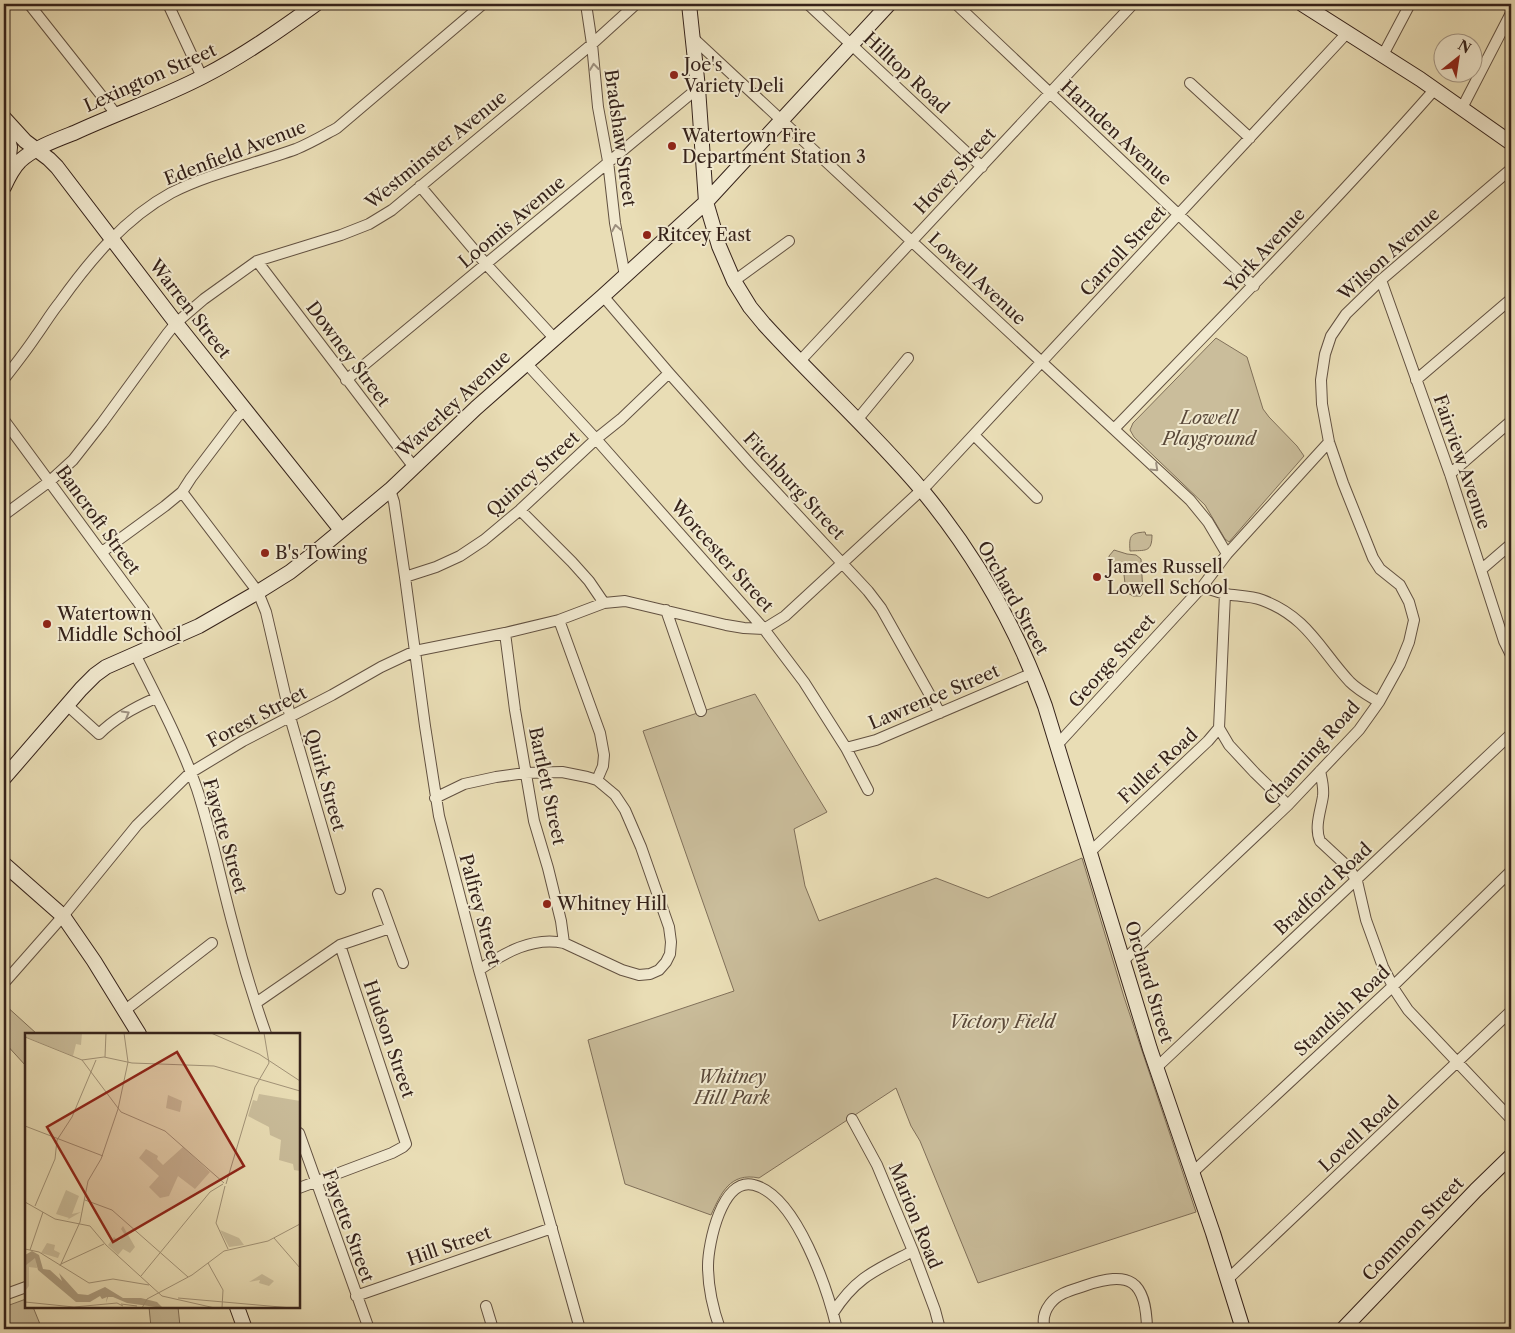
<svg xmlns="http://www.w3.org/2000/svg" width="1515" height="1333" font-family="'Libre Caslon Text',serif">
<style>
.green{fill:#cabd9b;stroke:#80705a}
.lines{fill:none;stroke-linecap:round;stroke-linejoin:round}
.street-casing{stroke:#625141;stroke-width:12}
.secondary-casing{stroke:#35221a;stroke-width:16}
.street{stroke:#f1e9cf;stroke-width:10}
.secondary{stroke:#f1e9cf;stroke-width:14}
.oneway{stroke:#9c8f7e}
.poi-dot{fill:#8f2418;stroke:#f1e9cf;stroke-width:2}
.labels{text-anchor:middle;stroke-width:4;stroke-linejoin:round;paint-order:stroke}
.poi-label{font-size:18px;fill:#35221a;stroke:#f1e9cf;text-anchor:start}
.street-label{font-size:18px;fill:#35221a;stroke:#f1e9cf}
.park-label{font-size:18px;font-style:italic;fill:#5a493a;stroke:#f1e9cf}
.inset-road{fill:none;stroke:#a19277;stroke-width:1}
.view{fill:#8f2418;fill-opacity:0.15;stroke:#8f2418;stroke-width:2.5}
.inset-edge{fill:none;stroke:#35221a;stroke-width:2.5}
</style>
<rect width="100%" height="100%" fill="#e9ddb5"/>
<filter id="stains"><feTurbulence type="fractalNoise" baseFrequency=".004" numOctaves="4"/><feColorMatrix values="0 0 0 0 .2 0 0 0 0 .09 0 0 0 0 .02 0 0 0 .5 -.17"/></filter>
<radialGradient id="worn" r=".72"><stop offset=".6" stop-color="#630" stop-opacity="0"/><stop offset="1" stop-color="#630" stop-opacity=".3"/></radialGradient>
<path class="green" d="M1216,338L1247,357L1263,409L1269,417L1297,446L1304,456L1229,542L1225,539L1205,505L1134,437L1130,430L1133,423Z
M1145,532L1146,535H1152C1152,553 1145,550 1130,551C1129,536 1130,533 1145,532Z
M1114,550L1127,554L1136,555L1141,559L1143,593L1141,596H1133L1126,592L1123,566H1113L1109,561V556Z
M755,694L827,812L794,829L805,886L819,921L936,878L988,898L1082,858L1124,997L1196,1212L978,1283L920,1141L911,1126L896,1088L759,1178C730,1172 721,1193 711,1215L625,1184L588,1040L734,991L643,731Z
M4,1004L37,1034H26V1066L4,1042Z
M26,1299V1307H33L42,1329H4V1307Z
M149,1307H178L180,1326L175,1329H148L151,1327Z"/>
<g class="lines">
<g class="street-casing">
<path id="street" d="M29,4L116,114
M168,4L202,77
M586,4L592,44L598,107L608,161L615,223L625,276
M808,4L982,167
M956,4L1254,286
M693,38L1190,500L1208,522L1227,554
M1383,55L1410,4
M1190,83L1250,138
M1462,108L1511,13
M420,186L486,264L554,338
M257,261L413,466
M1381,280L1450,474L1504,641L1511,655
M734,281L789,241
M603,296L669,373L750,464L868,591L881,608L940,713
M800,361L1133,4
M526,363L596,439L764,629L804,682L846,748L868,790
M4,379C15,365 26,351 36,336C44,325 51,313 60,302C90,260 125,218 171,193C210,173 255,164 296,149C311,143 324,135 337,128L483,4
M346,380L698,88
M1416,380L1511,299
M4,420L143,609L159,635L162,643
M857,420L908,358
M1114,429C1222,317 1332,206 1435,89
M974,435L1037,498
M1450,474L1511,421
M390,490L394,502L405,577L425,726L439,816L479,970L580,1329
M182,492L258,592L266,612L292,724L340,889
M520,510L572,562L589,581L604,603L625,601L726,625L744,628L764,629L785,616L928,484L1347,33
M4,515L50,481L73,460L102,423L167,334L176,323L204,299L257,261L341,235L369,224L392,210L592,44L636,4
M102,552L165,506L182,492L191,478L238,416L246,411
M1482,569L1511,544
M405,577L436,567L460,556L484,540L520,510L596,439L621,419L669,373
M1225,594C1237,596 1251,596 1262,600C1308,617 1320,650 1350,682C1358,690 1369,696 1379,702
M666,610L701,711
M559,620L600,733L604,755L603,766L597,780
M505,633L515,710L534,821L548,868L561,921L564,943
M135,654C157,698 181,743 197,789C212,835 221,882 234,929C243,964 254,1000 266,1034
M67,705L99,734C115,718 135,707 156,698
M1219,728L1229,745L1255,773L1288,805
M1057,745L1202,587L1227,554L1329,442
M846,748L876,740L1033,673
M1320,771C1322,780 1324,787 1323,796C1321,810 1314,827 1320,841L1348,867L1357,881L1366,920L1383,967L1396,992L1408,1010L1511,1119
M435,798L464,784L496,777L525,773L562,772L587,777L597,780L615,795L625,810L641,847L669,927L671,942L670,954L666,962L659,970L650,974L639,975L622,970L564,943C533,936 504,953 479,970
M1090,852L1208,741L1219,728L1225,594L1202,587
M378,894L403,963
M1123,961L1288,805L1359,730L1379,702L1400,664L1409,642L1414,620L1409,602L1400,585L1380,569L1373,558L1343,483L1329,442L1322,404L1321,380L1325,354L1331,336L1346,314L1381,280L1511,169
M4,983L63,916L137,825L190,773L243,741L332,695L381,667L415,651L505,633L559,620L604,603
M256,1003L340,945L390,928
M124,1011L212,943
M1156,1068L1511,734
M852,1119L877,1165L913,1251L935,1310L940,1329
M299,1133L369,1329
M1192,1173L1392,987L1511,871
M299,1188L392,1153L403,1147L406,1144L340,945
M1228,1279L1511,1011
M4,1295L26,1287
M356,1296L552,1228
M486,1306L493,1329
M833,1313C856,1277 876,1270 913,1251
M720,1329C713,1309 708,1288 708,1266C708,1244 722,1176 754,1185C797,1196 828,1291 837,1329
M1045,1329C1042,1320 1044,1312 1050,1304C1058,1293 1072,1290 1084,1286C1130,1270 1146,1280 1147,1329
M1507,1329L1511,1325"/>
</g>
<g class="secondary-casing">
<path id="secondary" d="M689,4L698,88L706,202L719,246L734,281L750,307L764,324C815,380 872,431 921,489C974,553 1017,628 1045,706L1150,1049L1213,1233L1243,1329
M1302,4L1420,79L1511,143
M4,118L25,141L49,159L57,167L176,323L341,530
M4,124L10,147L7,177
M4,187C8,178 13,168 20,161C34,148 56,140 74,133C117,113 162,98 204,76C243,56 280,30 316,4
M4,778L81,689L95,675L106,667L199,626L258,592L290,572L313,554L390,490L476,408L603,296L706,202L889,4
M4,864L63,916L94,961L139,1034
M237,1307L245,1329
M1343,1329L1476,1190L1511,1156"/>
</g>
<use href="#street" class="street"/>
<use href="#secondary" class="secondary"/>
</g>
<defs><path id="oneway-chevron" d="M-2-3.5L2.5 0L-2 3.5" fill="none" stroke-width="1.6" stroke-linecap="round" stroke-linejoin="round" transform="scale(1.25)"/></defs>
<g class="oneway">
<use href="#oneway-chevron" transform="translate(594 67) rotate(-96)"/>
<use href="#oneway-chevron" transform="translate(616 228) rotate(-100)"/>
<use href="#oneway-chevron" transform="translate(1155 468) rotate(43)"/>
<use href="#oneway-chevron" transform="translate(126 714) rotate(-30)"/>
</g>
<g class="poi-dot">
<circle cx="674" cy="75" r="5"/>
<circle cx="672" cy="146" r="5"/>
<circle cx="647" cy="235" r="5"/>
<circle cx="265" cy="553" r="5"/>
<circle cx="1097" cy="577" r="5"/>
<circle cx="47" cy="624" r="5"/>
<circle cx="547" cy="904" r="5"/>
</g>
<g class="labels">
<g class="poi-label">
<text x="684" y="71">Joe's<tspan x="684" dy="21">Variety Deli</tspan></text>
<text x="682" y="142">Watertown Fire<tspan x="682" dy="21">Department Station 3</tspan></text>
<text x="657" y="241">Ritcey East</text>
<text x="275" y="559">B's Towing</text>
<text x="1107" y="573">James Russell<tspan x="1107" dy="21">Lowell School</tspan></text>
<text x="57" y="620">Watertown<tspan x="57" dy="21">Middle School</tspan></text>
<text x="557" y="910">Whitney Hill</text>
</g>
<g class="street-label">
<text transform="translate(906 73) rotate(43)" y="6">Hilltop Road</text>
<text transform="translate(150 78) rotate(-24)" y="6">Lexington Street</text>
<text transform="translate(1116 133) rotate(43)" y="6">Harnden Avenue</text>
<text transform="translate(620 138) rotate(82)" y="6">Bradshaw Street</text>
<text transform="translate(436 150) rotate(-39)" y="6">Westminster Avenue</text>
<text transform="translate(235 153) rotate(-21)" y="6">Edenfield Avenue</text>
<text transform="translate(955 171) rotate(-47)" y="6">Hovey Street</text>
<text transform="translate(512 222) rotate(-40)" y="6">Loomis Avenue</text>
<text transform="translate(1265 250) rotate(-47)" y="6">York Avenue</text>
<text transform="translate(1123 251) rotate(-47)" y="6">Carroll Street</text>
<text transform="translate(1389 254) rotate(-42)" y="6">Wilson Avenue</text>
<text transform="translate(977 279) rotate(43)" y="6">Lowell Avenue</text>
<text transform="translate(190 309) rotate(52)" y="6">Warren Street</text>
<text transform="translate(348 354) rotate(53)" y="6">Downey Street</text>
<text transform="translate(454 404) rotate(-43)" y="6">Waverley Avenue</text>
<text transform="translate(1462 462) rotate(71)" y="6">Fairview Avenue</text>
<text transform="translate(533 474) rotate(-42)" y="6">Quincy Street</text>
<text transform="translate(794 486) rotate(47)" y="6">Fitchburg Street</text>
<text transform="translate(98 520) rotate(54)" y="6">Bancroft Street</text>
<text transform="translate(722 556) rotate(48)" y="6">Worcester Street</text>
<text transform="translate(1013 598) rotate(61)" y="6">Orchard Street</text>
<text transform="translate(1112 661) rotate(-48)" y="6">George Street</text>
<text transform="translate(934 697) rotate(-23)" y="6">Lawrence Street</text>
<text transform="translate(257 717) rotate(-28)" y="6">Forest Street</text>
<text transform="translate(1312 753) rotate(-48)" y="6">Channing Road</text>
<text transform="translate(1158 766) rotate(-43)" y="6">Fuller Road</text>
<text transform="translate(325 780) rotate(74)" y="6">Quirk Street</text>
<text transform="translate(547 786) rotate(78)" y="6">Bartlett Street</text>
<text transform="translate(225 836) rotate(74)" y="6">Fayette Street</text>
<text transform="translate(1323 889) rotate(-43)" y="6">Bradford Road</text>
<text transform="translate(480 910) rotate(75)" y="6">Palfrey Street</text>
<text transform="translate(1149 982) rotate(73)" y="6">Orchard Street</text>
<text transform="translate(1342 1011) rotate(-43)" y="6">Standish Road</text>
<text transform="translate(389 1039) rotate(71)" y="6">Hudson Street</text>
<text transform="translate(1359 1134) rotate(-43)" y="6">Lovell Road</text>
<text transform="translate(915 1216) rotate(68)" y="6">Marion Road</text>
<text transform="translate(348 1226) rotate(70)" y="6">Fayette Street</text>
<text transform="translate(1413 1229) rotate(-46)" y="6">Common Street</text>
<text transform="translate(449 1246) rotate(-19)" y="6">Hill Street</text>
</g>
<g class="park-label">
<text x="1209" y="424">Lowell<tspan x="1209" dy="21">Playground</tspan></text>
<text x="1002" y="1028">Victory Field</text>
<text x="732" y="1083">Whitney<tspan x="732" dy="21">Hill Park</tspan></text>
</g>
</g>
<g transform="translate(25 1033)">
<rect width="275" height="275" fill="#e9ddb5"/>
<path d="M3,0H57L56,12L51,11L48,23L1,4ZM234,61L275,68V138L269,137L268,131L254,127L256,107L245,102L244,94L223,83L228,67L232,68ZM143,62L157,68L155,79L141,75ZM158,114L185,139L170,156L153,143L144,163L135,165L124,154L134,143L114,125L121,116L133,123L132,126L138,132ZM41,157L54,163L47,181L56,179L42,187L44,185L31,181ZM98,193L110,214L105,220L98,216L93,222L83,212L89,204L94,208L100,202L96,196ZM195,197L214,205L219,212L204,214ZM22,210L30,212L29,217L35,220L33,225L16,220ZM8,225H11L12,235L4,234V253L0,258V233ZM237,241L249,248L244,253L234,250L235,247L224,249Z" fill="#cabd9b"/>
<path d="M7,218L14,222L18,236L25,237L37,248L34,240L53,261L63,262L80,254L98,265H116L132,269L138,275L102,270L88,264H83L81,270L82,264L77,266L75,263L65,269H51L13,237L10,225L0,233V222Z" fill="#ac9d80"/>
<path class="inset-road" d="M186,0L234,21L275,48M0,4L57,27L79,24L107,30L189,33L275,58M80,24L81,0M57,27L96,79L140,98L199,150M0,93L78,123M201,151L230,54L244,30L239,0M200,153L191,190L203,216M60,167L87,177L163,244M0,169L30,186L65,193L81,212L137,263L190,275M10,173L30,126L32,107L47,84L71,27M249,205L275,235M0,216L14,219L64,250L88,246L124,252M5,217L18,179M183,230L198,257L197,275M36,231L79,211M35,233L55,189L63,148L76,126L93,76L103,29L99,0M116,243L185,159L198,151M153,265L267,275M0,269L49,274L92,270L98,273M96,271L112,273M93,275H123M117,275L122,266L167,242L199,218L243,208L275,191"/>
<path class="view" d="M152,19L219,133L88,209L22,94Z"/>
<rect width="275" height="275" class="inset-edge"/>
</g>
<rect width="1515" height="1333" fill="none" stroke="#e9ddb5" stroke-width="20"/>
<rect x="5" y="5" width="1505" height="1323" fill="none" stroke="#35221a" stroke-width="2.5"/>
<rect x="10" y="10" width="1495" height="1313" fill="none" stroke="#35221a"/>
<g transform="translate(1458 58) rotate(30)"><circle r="24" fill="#f1e9cf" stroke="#a69987"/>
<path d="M0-4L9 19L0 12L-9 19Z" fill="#8f2418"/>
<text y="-8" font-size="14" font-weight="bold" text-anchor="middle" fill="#35221a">N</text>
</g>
<rect width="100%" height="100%" filter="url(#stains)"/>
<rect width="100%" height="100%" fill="url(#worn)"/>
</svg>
